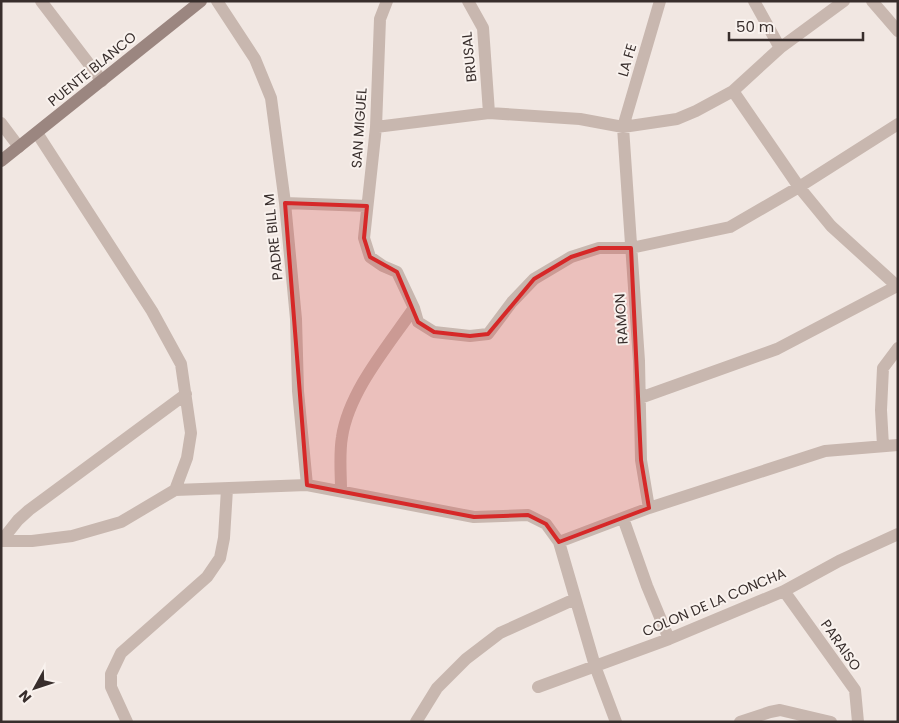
<svg xmlns="http://www.w3.org/2000/svg" width="899" height="723" font-family="Poppins,sans-serif">
<style>
.lines{fill:none;stroke-linecap:round;stroke-linejoin:round}
.street{stroke:#c8b7af;stroke-width:12}
.secondary{stroke:#9b8680;stroke-width:12}
.marked{fill:#d62828;fill-opacity:0.2;stroke:#d62828;stroke-width:4;stroke-linejoin:round}
.labels{text-anchor:middle;stroke-width:4;stroke-linejoin:round;paint-order:stroke}
.street-label{font-size:14px;fill:#382e2c;stroke:#f9f2ee}
</style>
<rect width="100%" height="100%" fill="#f1e7e2"/>
<g class="lines">
<path class="street" d="M41,1L102,81
M217,1L255,59L271,98L285,203L296,319L298,391L307,485
M387,1L380,19L376,127L364,238L370,257L383,266L397,272L414,308L418,322L434,332L470,336L488,334L512,302L534,279L571,257L599,248H631L730,227L799,187L898,124
M468,1L483,28L489,113
M754,1L780,48
M872,1L898,31
M733,91L799,187L831,226L898,287
M1,123L19,147
M376,127L489,113L580,119L623,127L677,119L696,111L733,91L780,48L844,1
M37,133L152,311L181,364L191,433L187,458L175,490
M285,203L367,206
M640,398L777,349L897,286
M883,446L881,410L883,368L898,348
M341,491C341,473 339,454 342,437C349,391 388,346 414,308
M649,508L641,460L639,361L623,127L660,1
M623,518L647,586L669,639
M2,540L18,520L29,510L186,394
M1,541H32L72,536L121,522L175,490L307,485L474,517L528,515L546,524L559,542L595,666L616,722
M559,542L649,508L825,451L898,445
M784,591L855,690L858,722
M538,687L669,639L784,591L839,561L898,534
M127,722L111,687V674L121,653L207,577L220,558L224,538L227,489
M416,722L437,688L466,659L500,633L575,599
M740,722L770,712L780,710L831,722"/>
<path class="secondary" d="M1,161L201,1"/>
</g>
<path class="marked" d="M285,203L367,206L364,238L370,257L397,272L418,322L434,332L470,336L488,334L534,279L571,257L599,248H631L641,460L649,508L559,542L546,524L528,515L474,517L307,485Z"/>
<g class="labels">
<g class="street-label">
<text transform="translate(469 57) rotate(-96)" y="5">BRUSAL</text>
<text transform="translate(627 60) rotate(-74)" y="5">LA FE</text>
<text transform="translate(92 69) rotate(-39)" y="5">PUENTE BLANCO</text>
<text transform="translate(359 128) rotate(-86)" y="5">SAN MIGUEL</text>
<text transform="translate(273 237) rotate(-96)" y="5">PADRE BILL M</text>
<text transform="translate(621 319) rotate(-94)" y="5">RAMON</text>
<text transform="translate(714 602) rotate(-23)" y="5">COLON DE LA CONCHA</text>
<text transform="translate(841 645) rotate(55)" y="5">PARAISO</text>
</g>
</g>
<rect width="899" height="723" fill="none" stroke="#382e2c" stroke-width="5"/>
<g transform="translate(35 688) rotate(230)" stroke="#f9f2ee" stroke-width="4" paint-order="stroke">
<path d="M0-4L9 19L0 12L-9 19Z" fill="#382e2c"/>
<text y="-8" font-size="14" font-weight="bold" text-anchor="middle" fill="#382e2c">N</text>
</g>
<path d="M729 32v8h134v-8" fill="none" stroke="#382e2c" stroke-width="2.5"/>
<text x="736" y="32" font-size="15" fill="#382e2c" stroke="#f9f2ee" stroke-width="4" paint-order="stroke">50 m</text>
</svg>
